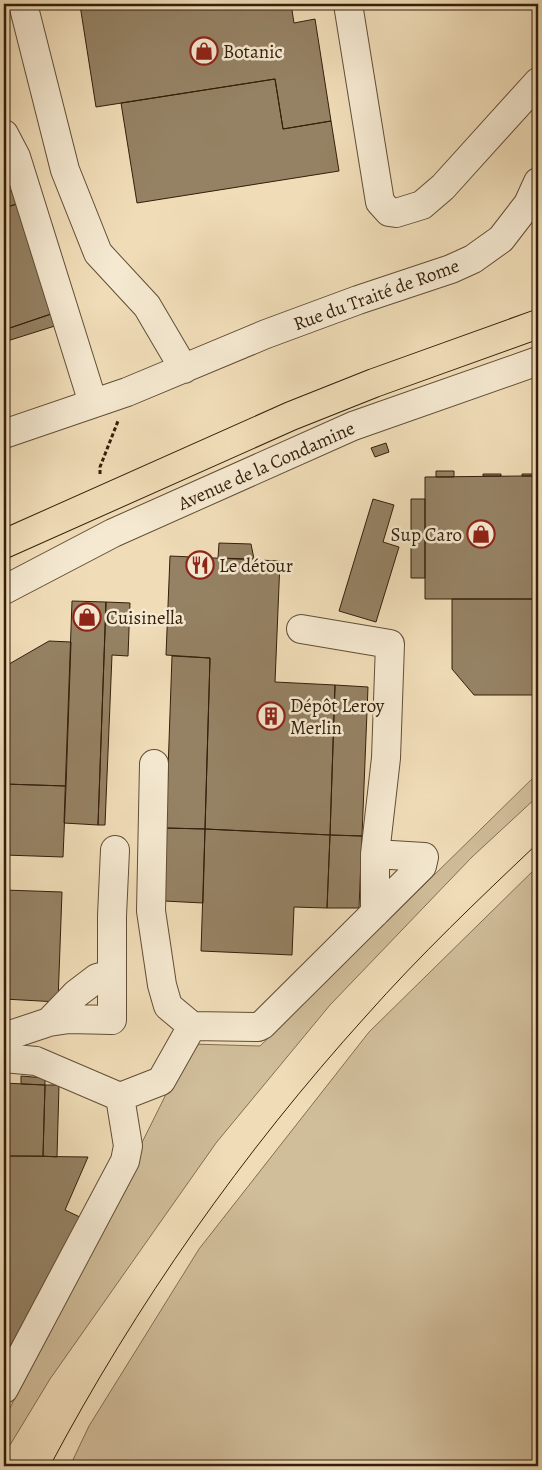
<svg xmlns="http://www.w3.org/2000/svg" width="542" height="1470" font-family="Alegreya,serif">
<style>
.green{fill:#d0bd9a;stroke:#826e52}
.building{fill:#958264;stroke:#331f0a}
.lines{fill:none;stroke-linecap:round;stroke-linejoin:round}
.minor-casing{stroke:#624e36;stroke-width:30}
.major-casing{stroke:#331f0a;stroke-width:30}
.path{stroke:#331f0a;stroke-width:3;stroke-dasharray:4 2.5;stroke-linecap:butt}
.minor{stroke:#f5e9d1;stroke-width:28}
.major{stroke:#f0ddb8;stroke-width:28}
.tram{stroke:#331f0a;stroke-width:1}
.labels{text-anchor:middle;stroke-width:5;stroke-linejoin:round;paint-order:stroke}
.poi-label{font-size:19px;fill:#331f0a;stroke:#f5e9d1;text-anchor:start}
.street-label{font-size:19px;fill:#331f0a;stroke:#f5e9d1}
</style>
<rect width="100%" height="100%" fill="#f0ddb8"/>
<filter id="stains"><feTurbulence type="fractalNoise" baseFrequency=".004" numOctaves="4"/><feColorMatrix values="0 0 0 0 .2 0 0 0 0 .09 0 0 0 0 .02 0 0 0 .5 -.17"/></filter>
<radialGradient id="worn" r=".72"><stop offset=".6" stop-color="#630" stop-opacity="0"/><stop offset="1" stop-color="#630" stop-opacity=".3"/></radialGradient>
<path class="green" d="M538,773V796L472,857L330,1005L216,1143L50,1379L10,1445L4,1443V1420L191,1044L260,1046Z
M538,866V1466H70L89,1426L199,1249L369,1032Z"/>
<path class="building" d="M54,4H291L294,23L315,19L331,121L283,129L275,79L96,107L80,5L54,9Z
M275,79L283,129L331,121L339,171L137,203L121,103Z
M16,189L20,203L4,208V193Z
M20,203L54,313L4,330V208Z
M54,313L58,325L4,342V330Z
M386,443L389,452L375,457L371,448Z
M436,471H454V477H436Z
M483,474H501V476H483Z
M522,474H538V476H522Z
M522,476H538V599H425V477Z
M373,499L394,505L383,542L399,547L376,622L339,611Z
M411,499H425V578H411Z
M219,543L251,544L254,559L218,558Z
M170,556L280,561L275,682L335,685L330,835L205,829L210,658L166,655Z
M452,599H538V695H474L452,669Z
M72,601L106,602L98,825L64,823Z
M106,602L130,603L128,656L112,655L105,825H98Z
M49,641L71,642L66,786L4,784V667Z
M172,656L210,658L205,829L166,828Z
M335,685L368,687L362,836L330,835Z
M4,784L66,786L63,857L4,855Z
M166,828L205,829L203,903L164,901Z
M205,829L330,835L327,908L294,907L292,955L201,951Z
M330,835L362,836L359,908H327Z
M4,890L62,892L58,1002L4,999Z
M21,1076L45,1078V1085L21,1084Z
M4,1083L45,1085L43,1156H8L4,1288Z
M45,1085H59L57,1157L43,1156Z
M8,1156L88,1157L65,1210L84,1219L35,1322L27,1316L4,1358V1288Z"/>
<g class="lines">
<g class="minor-casing">
<path id="minor" d="M23,4L65,170L98,253L147,306L184,369
M348,4L380,202L389,212L396,213L422,205L443,187L538,82
M4,134L16,157L93,403
M4,434L127,392L266,334L358,300L451,269L473,259L501,239L528,204L538,182
M4,590L113,533L353,426L538,361
M154,764L151,911L162,985L168,1006L192,1026
M375,913V854
M49,1022L76,994L97,978L112,974
M4,1037L49,1022L69,1019L112,1020V916L115,850
M4,1058L36,1061L120,1097L128,1146L125,1161L4,1389
M120,1097L161,1081L192,1026L258,1027L262,1025L422,866L424,857L375,854L386,758L390,644L301,629"/>
</g>
<g class="major-casing">
<path id="major" d="M4,544L291,416L374,383L538,324"/>
</g>
<path class="path" d="M100,474V467L118,421"/>
<use href="#minor" class="minor"/>
<use href="#major" class="major"/>
<path class="tram" d="M50,1466C136,1304 243,1152 366,1016C420,955 479,899 538,843"/>
</g>
<defs>
<g id="shop-ring" transform="scale(1.4375)"><circle r="9.5" fill="#f5e9d1" stroke="#8f2418" stroke-width="1.5"/><path d="M-5-2.5h2.3a2.7 3.5 0 0 1 5.4 0H5L5.5 6h-11ZM-1.5-2.5h3a1.5 2.3 0 0 0-3 0Z" fill="#8f2418"/></g>
<g id="restaurant-ring" transform="scale(1.4375)"><circle r="9.5" fill="#f5e9d1" stroke="#8f2418" stroke-width="1.5"/><path d="M-5-6h1v4h1v-4h1v4h1v-4h1v5L-1.5 .5V6h-2V.5L-5-1ZM5-6V6H3V1.5H1.5Q1.5-4 5-6Z" fill="#8f2418"/></g>
<g id="building-ring" transform="scale(1.4375)"><circle r="9.5" fill="#f5e9d1" stroke="#8f2418" stroke-width="1.5"/><path d="M-4-6H4V6H1V3H-1V6H-4ZM-2.5-4.3h1.7v1.8h-1.7ZM.8-4.3h1.7v1.8H.8ZM-2.5-1h1.7V.8h-1.7ZM.8-1h1.7V.8H.8Z" fill="#8f2418"/></g>
</defs>
<g fill-rule="evenodd">
<use href="#shop-ring" x="204" y="51"/>
<use href="#shop-ring" x="481" y="534"/>
<use href="#restaurant-ring" x="200" y="565"/>
<use href="#shop-ring" x="87" y="617"/>
<use href="#building-ring" x="271" y="716"/>
</g>
<g class="labels">
<g class="poi-label">
<text x="223" y="58">Botanic</text>
<text x="462" y="541" text-anchor="end">Sup Caro</text>
<text x="219" y="572">Le détour</text>
<text x="106" y="624">Cuisinella</text>
<text x="290" y="712">Dépôt Leroy<tspan x="290" dy="22">Merlin</tspan></text>
</g>
<g class="street-label">
<text transform="translate(376 294) rotate(-20)" y="7">Rue du Traité de Rome</text>
<text transform="translate(266 465) rotate(-24)" y="7">Avenue de la Condamine</text>
</g>
</g>
<rect width="542" height="1470" fill="none" stroke="#f0ddb8" stroke-width="20"/>
<rect x="5" y="5" width="532" height="1460" fill="none" stroke="#331f0a" stroke-width="2.5"/>
<rect x="10" y="10" width="522" height="1450" fill="none" stroke="#331f0a"/>
<rect width="100%" height="100%" filter="url(#stains)"/>
<rect width="100%" height="100%" fill="url(#worn)"/>
</svg>
